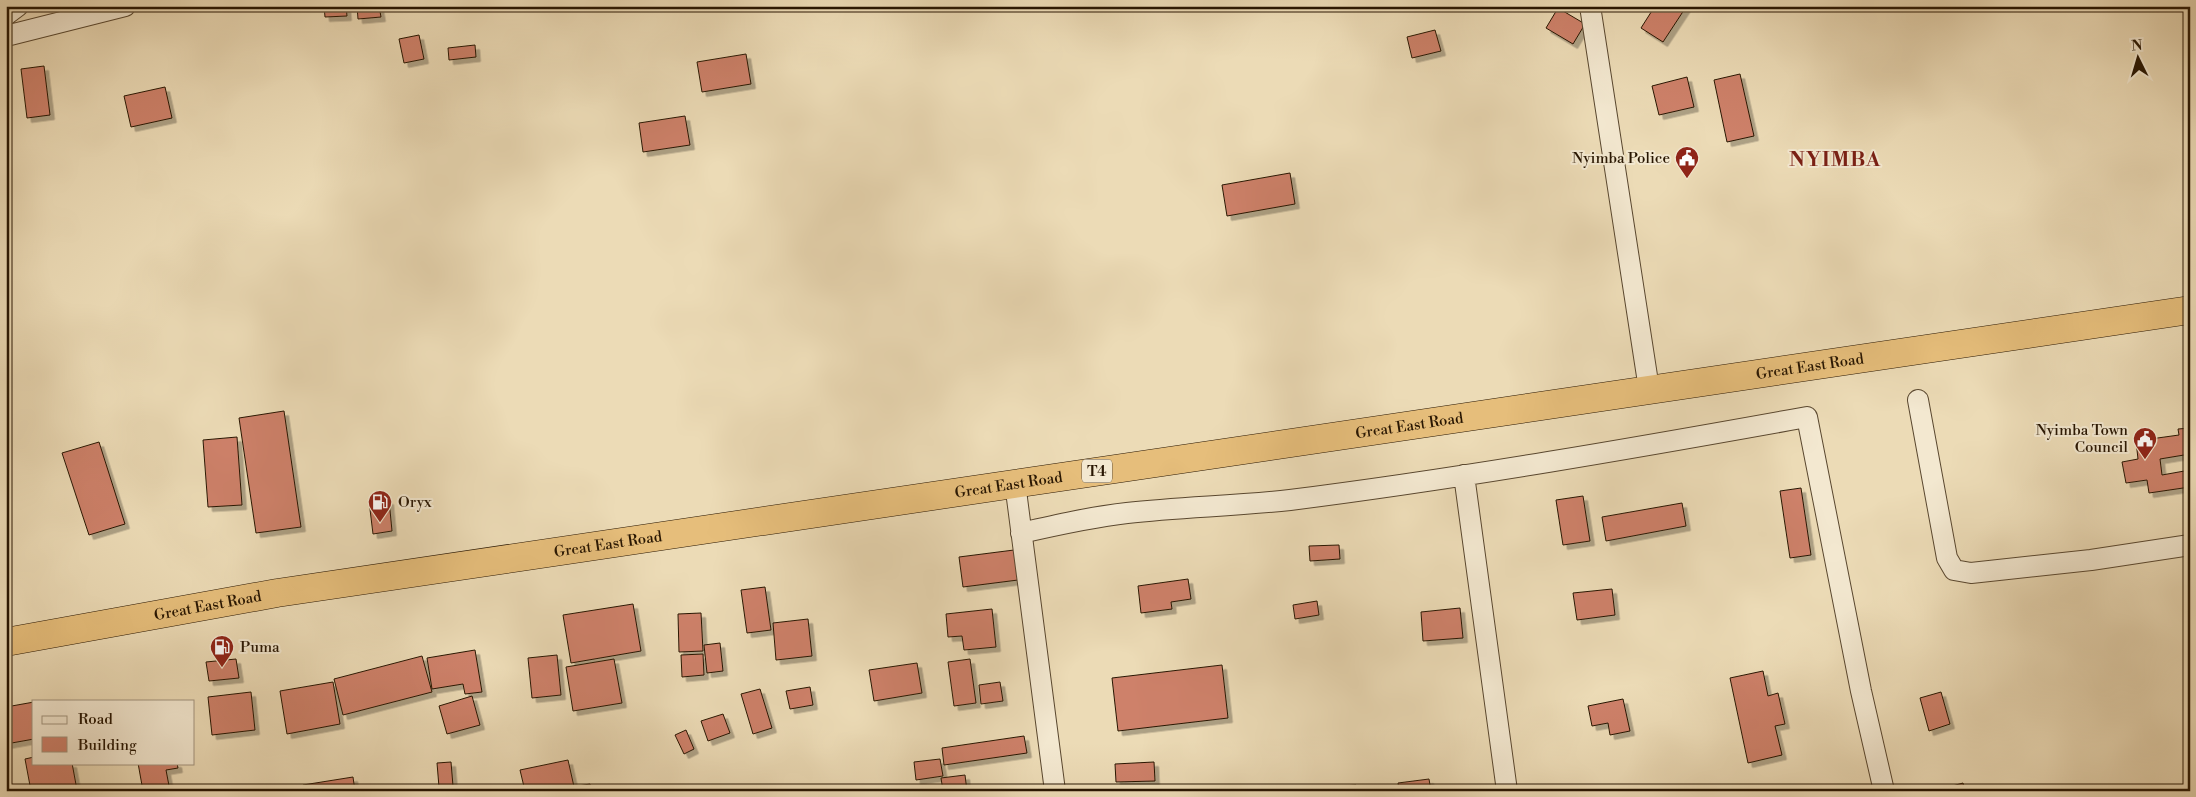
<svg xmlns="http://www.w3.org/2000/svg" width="2196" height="797" font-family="'Libre Bodoni',serif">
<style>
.building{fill:#ce816b;stroke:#281602;filter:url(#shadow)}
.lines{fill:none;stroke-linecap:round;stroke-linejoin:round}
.minor-casing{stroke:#59472f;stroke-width:22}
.trunk-casing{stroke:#281602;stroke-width:29}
.minor{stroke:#f3e8d0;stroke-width:20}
.trunk{stroke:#e6be7b;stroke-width:28}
.labels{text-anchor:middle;stroke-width:4;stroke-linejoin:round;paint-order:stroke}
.shield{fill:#f3e8d0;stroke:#655540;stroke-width:1}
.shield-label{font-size:14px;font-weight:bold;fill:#281602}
.poi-label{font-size:15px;fill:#281602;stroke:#f3e8d0;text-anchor:end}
.street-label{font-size:15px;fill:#281602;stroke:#f3e8d0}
.district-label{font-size:20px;font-weight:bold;letter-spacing:1px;fill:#7a1f14;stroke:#f3e8d0}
</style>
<defs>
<filter id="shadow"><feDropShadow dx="4.5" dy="4.5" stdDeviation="0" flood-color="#0004"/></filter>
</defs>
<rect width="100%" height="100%" fill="#ecdbb6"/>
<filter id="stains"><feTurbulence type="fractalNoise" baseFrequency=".004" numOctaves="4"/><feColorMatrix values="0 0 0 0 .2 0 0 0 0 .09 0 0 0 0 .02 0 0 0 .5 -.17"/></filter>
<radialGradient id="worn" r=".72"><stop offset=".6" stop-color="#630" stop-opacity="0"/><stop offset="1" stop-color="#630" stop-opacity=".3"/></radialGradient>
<path class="building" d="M324,6H346L347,16L325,17Z
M357,6H379L381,17L358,19Z
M1655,6L1686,7L1663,42L1641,28Z
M1558,8L1585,24L1573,44L1546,28Z
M1435,30L1441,51L1412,58L1407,37Z
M419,35L424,59L404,63L399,39Z
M475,45L476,57L449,60L448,48Z
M746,54L751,84L702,92L697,62Z
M44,66L50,115L27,118L21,69Z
M1740,74L1754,136L1727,142L1714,80Z
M1687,77L1694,107L1659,115L1652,86Z
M165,87L172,118L131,127L124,96Z
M685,116L690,145L643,152L639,123Z
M1290,173L1295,204L1227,216L1222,185Z
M284,411L301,527L256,533L239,418Z
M2190,428V454L2160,459L2162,475L2190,470V487L2149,493L2147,480L2126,483L2122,462L2138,459L2136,441L2179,435L2178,429Z
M237,437L242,505L208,507L203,440Z
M99,442L125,524L89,535L62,453Z
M1801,488L1811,555L1790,558L1780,491Z
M1583,496L1590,541L1563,545L1556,500Z
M389,500L392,531L373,534L369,501Z
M1682,503L1686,526L1606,541L1602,517Z
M1339,545L1340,559L1310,561L1309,546Z
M1014,550L1018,580L963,587L959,557Z
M1188,579L1191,599L1171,602L1172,609L1141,613L1138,586Z
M765,587L771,630L747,633L741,590Z
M1612,589L1615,615L1577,620L1573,593Z
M1317,601L1319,615L1295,619L1293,605Z
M633,604L641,651L571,663L563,615Z
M1460,608L1463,638L1423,641L1421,612Z
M992,609L996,647L964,650L962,636L948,637L946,614Z
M701,613L703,651L679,652L678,614Z
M808,619L812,656L776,660L773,623Z
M720,643L723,671L707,673L704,645Z
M475,650L482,692L465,694L463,684L432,689L427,658Z
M703,654L704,675L682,677L681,655Z
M557,655L561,695L532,698L528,658Z
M422,656L432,692L343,715L334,679Z
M236,659L239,678L209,681L206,662Z
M614,659L622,703L573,711L566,667Z
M970,659L976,703L954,706L948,662Z
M917,663L922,693L874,701L869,670Z
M1222,665L1228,718L1118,731L1112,678Z
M1763,671L1768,696L1778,693L1785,724L1775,726L1782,755L1748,763L1730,678Z
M333,682L340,724L287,734L280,691Z
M1000,682L1003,701L981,704L979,685Z
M810,687L813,705L790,709L786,691Z
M760,689L772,728L753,734L741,694Z
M251,692L255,730L212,735L208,697Z
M1941,692L1950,724L1929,731L1920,698Z
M472,696L480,725L447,734L439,706Z
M1623,699L1630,731L1610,735L1608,723L1592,726L1588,706Z
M34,702V739L6,744V707Z
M723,714L730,733L708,741L701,721Z
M686,730L694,749L684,754L675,735Z
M1024,736L1027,753L944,765L942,748Z
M34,757V763H72L77,790L31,791L25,759Z
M940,759L943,776L916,780L914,762Z
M568,760L575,791H525L520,770Z
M451,762L453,786L439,787L437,763Z
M1154,762L1155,781L1116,782L1115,764Z
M138,763H177L178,768L166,770L170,791H143Z
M965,775L967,791H943L941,778Z
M353,777L355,791H304L303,785Z
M1429,779L1431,791H1399L1398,783Z
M1963,783L1965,791H1946L1945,788Z
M590,784L591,791H578V786Z
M1356,785L1357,791H1330L1329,787Z"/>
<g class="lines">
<g class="minor-casing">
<path id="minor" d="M1590,6L1649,389
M6,15L18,6
M6,36L125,6
M1918,400L1947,558L1954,570L1971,573L2091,560L2190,545
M1464,475L1507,791
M1015,483L1055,791
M1021,533C1056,525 1091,517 1127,513C1181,507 1236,506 1290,500C1463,478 1635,448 1807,417L1861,691L1884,791"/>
</g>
<g class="trunk-casing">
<g id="trunk">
<path id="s1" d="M6,642L277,593L2190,310"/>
</g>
</g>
<use href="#minor" class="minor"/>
<use href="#trunk" class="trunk"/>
</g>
<defs>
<g id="civic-pin" transform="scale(1.25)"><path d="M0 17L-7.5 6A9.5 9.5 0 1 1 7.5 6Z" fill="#8f2418" stroke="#f3e8d0"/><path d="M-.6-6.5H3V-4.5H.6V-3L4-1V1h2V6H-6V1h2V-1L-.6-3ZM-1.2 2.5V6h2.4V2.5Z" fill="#fff"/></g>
<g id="fuel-pin" transform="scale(1.25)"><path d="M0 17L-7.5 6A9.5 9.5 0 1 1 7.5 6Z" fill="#8f2418" stroke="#f3e8d0"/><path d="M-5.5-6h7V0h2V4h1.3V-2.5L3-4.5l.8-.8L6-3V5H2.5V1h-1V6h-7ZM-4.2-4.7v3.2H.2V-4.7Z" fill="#fff"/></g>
</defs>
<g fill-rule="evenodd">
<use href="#civic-pin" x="1687" y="158"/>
<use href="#civic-pin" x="2145" y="439"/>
<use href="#fuel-pin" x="380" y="502"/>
<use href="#fuel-pin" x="222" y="647"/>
</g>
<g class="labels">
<rect class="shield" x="1082" y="459.5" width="30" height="23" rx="4"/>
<g class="shield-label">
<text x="1097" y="476">T4</text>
</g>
<g class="poi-label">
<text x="1670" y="163">Nyimba Police</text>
<text x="2128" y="435">Nyimba Town<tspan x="2128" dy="17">Council</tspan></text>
<text x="398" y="507" text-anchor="start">Oryx</text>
<text x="240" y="652" text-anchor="start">Puma</text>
</g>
<g class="street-label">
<text dy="5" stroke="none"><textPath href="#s1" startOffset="1825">Great East Road</textPath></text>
<text dy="5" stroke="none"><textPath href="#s1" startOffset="1420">Great East Road</textPath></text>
<text dy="5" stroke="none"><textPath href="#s1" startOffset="1015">Great East Road</textPath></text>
<text dy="5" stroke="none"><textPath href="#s1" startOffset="610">Great East Road</textPath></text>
<text dy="5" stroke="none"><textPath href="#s1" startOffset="205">Great East Road</textPath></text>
</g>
<g class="district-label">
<text x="1835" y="166">NYIMBA</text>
</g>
</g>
<rect width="2196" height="797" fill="none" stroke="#ecdbb6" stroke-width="25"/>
<rect x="8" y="8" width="2181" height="782" fill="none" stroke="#281602" stroke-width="2.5"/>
<rect x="12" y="12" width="2171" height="772" fill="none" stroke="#281602"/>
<rect x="32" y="700" width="162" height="65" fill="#f3e8d0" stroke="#a2947e"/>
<rect x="42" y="716" width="25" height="8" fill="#f3e8d0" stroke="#a2947e"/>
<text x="78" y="724" font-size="15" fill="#281602">Road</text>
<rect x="42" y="737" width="25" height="15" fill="#ce816b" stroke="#a2947e"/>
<text x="78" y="750" font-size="15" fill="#281602">Building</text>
<g transform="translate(2138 58) rotate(355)" stroke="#f3e8d0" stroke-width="4" paint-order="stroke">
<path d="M0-4L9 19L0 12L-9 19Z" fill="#281602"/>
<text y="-8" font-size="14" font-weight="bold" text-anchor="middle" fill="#281602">N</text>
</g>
<rect width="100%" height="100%" filter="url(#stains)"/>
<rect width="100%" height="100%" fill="url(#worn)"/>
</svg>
